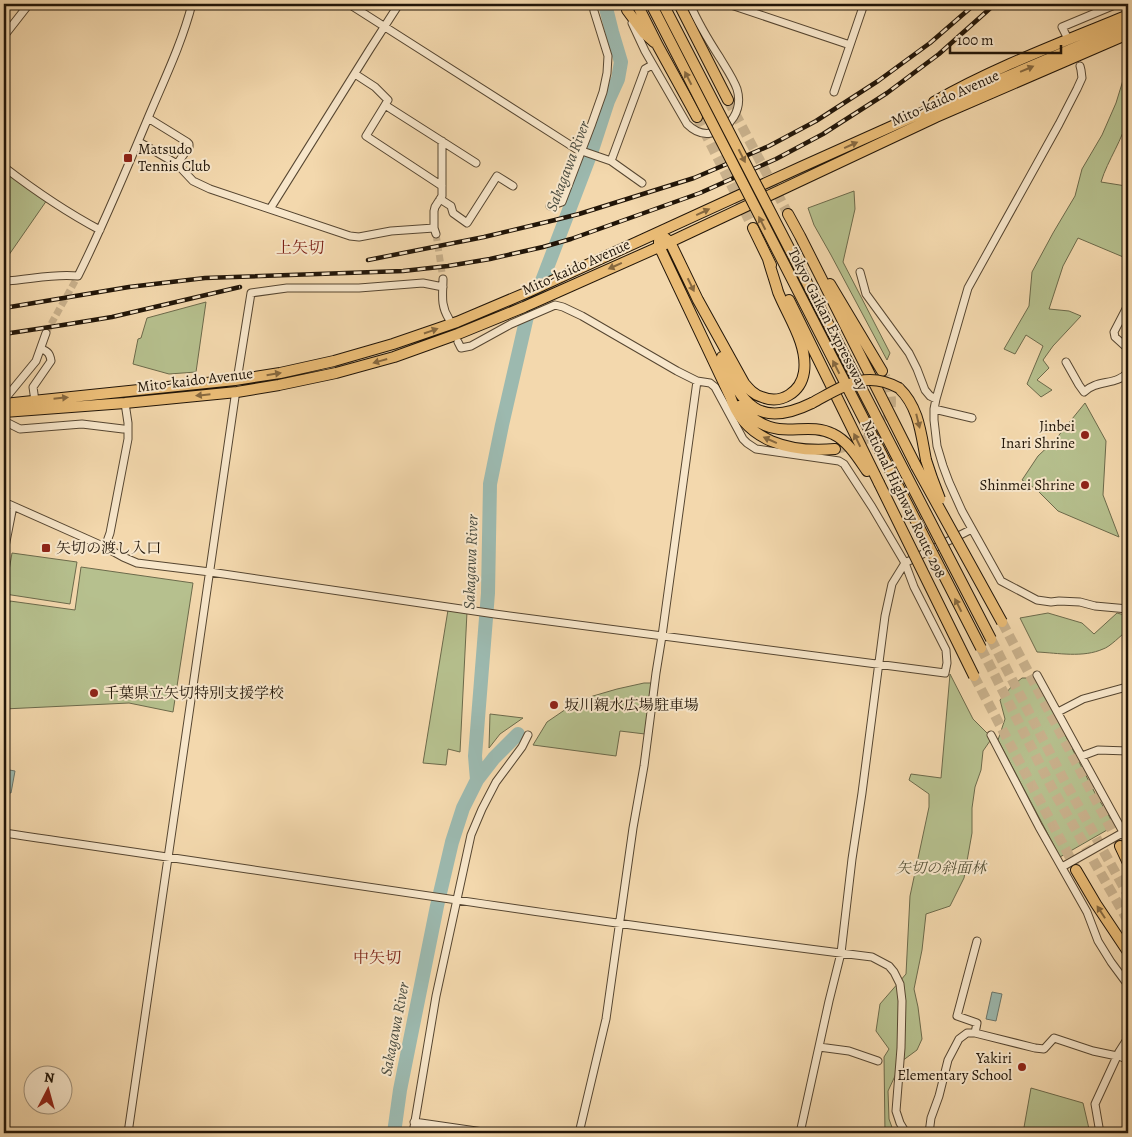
<svg xmlns="http://www.w3.org/2000/svg" width="1132" height="1137" font-family="Alegreya,'Noto Serif JP',serif">
<style>
.green{fill:#b6c08e;stroke:#6c6a4b}
.water{fill:#9cb9af;stroke:#6b776c}
.lines{fill:none;stroke-linecap:round;stroke-linejoin:round}
.river{stroke:#9cb9af;stroke-width:14}
.minor-tunnel{stroke:#c9b18c;stroke-width:7;stroke-dasharray:7 3.5;stroke-linecap:butt}
.highway-tunnel{stroke:#c9b18c;stroke-width:10;stroke-dasharray:10 5;stroke-linecap:butt}
.minor-casing{stroke:#564631;stroke-width:9}
.highway-casing{stroke:#211508;stroke-width:12}
.minor{stroke:#f7e6ca;stroke-width:7}
.highway{stroke:#eabc76;stroke-width:10}
.rail-casing{stroke:#211508;stroke-width:4.5}
.rail{stroke:#f7e6ca;stroke-width:2.5;stroke-dasharray:8;stroke-linecap:butt}
.highway-bridge-casing{stroke:#211508;stroke-width:12;stroke-linecap:butt}
.highway-bridge{stroke:#eabc76;stroke-width:10}
.oneway{fill:#86683f}
.poi-dot{fill:#8f2418;stroke:#f7e6ca;stroke-width:2}
.labels{text-anchor:middle;stroke-width:4;stroke-linejoin:round;paint-order:stroke}
.street-label{font-size:15px;fill:#211508;stroke:#f7e6ca}
.poi-label{font-size:15px;fill:#211508;stroke:#f7e6ca;text-anchor:start}
.park-label{font-size:15px;font-style:italic;fill:#555137;stroke:#f7e6ca}
.water-label{font-size:16px;font-style:italic;fill:#4c4e42;stroke:#f7e6ca}
.neighbourhood-label{font-size:16px;fill:#7a1f14;stroke:#f7e6ca}
</style>
<rect width="100%" height="100%" fill="#f3d8ad"/>
<filter id="stains"><feTurbulence type="fractalNoise" baseFrequency=".004" numOctaves="4"/><feColorMatrix values="0 0 0 0 .2 0 0 0 0 .09 0 0 0 0 .02 0 0 0 .5 -.17"/></filter>
<radialGradient id="worn" r=".72"><stop offset=".6" stop-color="#630" stop-opacity="0"/><stop offset="1" stop-color="#630" stop-opacity=".3"/></radialGradient>
<path class="green" d="M1124,77H1128C1128,90 1130,104 1128,116C1123,140 1108,159 1101,182L1126,186L1128,188V259L1078,238L1063,266L1049,309L1069,311L1081,316L1053,346L1043,360L1049,368L1037,380L1052,390L1041,397L1027,384L1043,346L1026,335L1015,354L1004,349L1029,306L1032,272L1053,233L1075,196L1082,169L1102,135L1116,103Z
M4,172L47,200L4,262Z
M854,191L855,209L843,262L890,353L887,360L831,255L814,225L808,208Z
M206,302L196,372L169,374L133,364L138,339L141,338L147,318Z
M1085,403L1106,441L1103,495L1119,537L1058,511L1036,489L1022,480L1038,456L1055,440Z
M12,553L77,562L70,604L5,594Z
M81,567L193,583L173,712L129,703L4,709V633L10,601L75,610Z
M448,610L467,612L460,752L448,749L446,765L423,763Z
M1048,613L1082,623L1094,634L1117,613L1128,616V630C1121,635 1110,647 1103,649C1083,658 1058,653 1037,652L1020,618Z
M950,674L973,719L992,738L983,751L981,770L975,787L972,808V833L964,878L950,906L926,914L922,950L914,989L918,1007L922,1039L917,1050L902,1061L888,1091L889,1119L894,1133H885L884,1057L889,1049L876,1031L880,1004L906,974L910,896L929,807V794L909,780L911,774L941,778Z
M1022,678H1036L1096,795L1108,814L1114,826L1060,857L998,740L1005,719L1000,700L1012,686Z
M644,683H652L645,734L620,731L616,756L533,745L547,722L569,707L593,696L617,689Z
M490,714L523,718L500,734L489,748Z
M1031,1088L1083,1103L1090,1133H1023Z"/>
<path class="water" d="M4,769L15,771L11,793L4,792Z
M992,992L1002,994L996,1021L986,1019Z"/>
<g class="lines">
<path class="river" d="M477,780L475,756L488,593L490,484L502,425L531,299L542,281L592,150L608,101L618,79L621,62L612,32L605,4
M394,1133L400,1090L437,906L452,842L463,808L477,780L494,758L518,734"/>
<path class="minor-tunnel" d="M436,234L443,279
M46,333L78,276"/>
<path class="highway-tunnel" d="M728,100L788,214
M697,117L753,228
M835,449C875,442 904,420 885,376
M1002,622L1120,846
M991,639L1064,780L1128,895
M981,648L1053,790L1128,921
M974,676L1076,869"/>
<g class="minor-casing">
<path id="minor" d="M349,4L581,152
M728,4L850,45
M632,23L645,51L687,124C694,131 701,135 711,133C731,129 743,109 737,89C733,78 726,68 720,58C709,41 698,23 690,4
M4,36L29,4
M1067,37L1062,27L1117,4
M1080,66L1081,70L1082,78L1077,89L1059,124L968,288L936,399L934,409V420L937,446L943,466L949,482L962,511L1001,581L1037,600L1051,602L1059,601L1080,602L1095,606L1128,609
M355,74L375,87L388,100L385,105L476,163
M834,92L864,4
M385,105L366,136L442,186
M148,118L187,142L189,144V147L177,164
M139,142L177,164L193,181L210,189L350,236L359,237L391,231L434,228
M582,151L611,161L642,183
M611,161L645,69L652,65
M4,167C34,190 66,212 100,230
M440,199L451,206L453,213L467,223L497,176L513,186
M550,206L562,202L591,126L603,92L607,73L608,56L594,11L593,4
M270,209L370,49L399,4
M436,234L434,228V211L435,207L442,196V141
M860,272L866,294L909,353L917,369L925,390L930,396L936,399
M443,279C443,294 440,305 449,319
M4,281C29,280 53,273 78,276C104,224 126,171 148,118C164,80 182,43 192,4
M1126,347L1115,337L1114,332L1128,305
M1066,362L1079,385L1084,392C1097,379 1117,386 1128,372
M238,374L251,293L287,288H359L423,283L443,287
M4,400L36,361L46,333
M35,401L33,387L51,361C50,354 48,351 41,349
M934,409L972,418
M4,421L20,429L82,424L123,429
M4,502L105,547L123,557L137,563L210,572L495,614L945,673L947,663L946,650L914,587L905,563L872,507L844,464L839,461L756,449L747,443L743,439L715,387L710,383L697,381L677,371L582,316L563,307L555,305L511,324L471,346L461,348L458,342
M105,547L110,533L128,439V423L125,403
M4,552L13,506
M1037,675L1089,770L1128,841
M1058,712L1083,699L1123,688
M991,735L1039,827L1087,912L1098,941L1111,962L1128,985
M1082,756L1098,750L1128,751
M4,833C293,875 582,921 872,957L889,966L894,972L900,984L902,1001L901,1048L896,1111L900,1123L906,1133
M1062,867L1124,832
M975,1033L977,1023L957,1016L977,941
M819,1047L849,1051L878,1061
M1117,1055L1128,1060
M414,1122L490,1133
M128,1133L235,397
M413,1133L436,996L471,835L482,809L496,782L522,747L528,735
M579,1133L606,1019L633,828L644,766L656,673L662,636L697,381
M800,1133L829,1001L841,953L852,859L862,793L885,616L892,584L905,563L972,529
M929,1133L931,1118L939,1096L948,1060L959,1039L967,1033H975L1035,1048L1044,1049L1054,1038L1093,1051L1117,1056
M1100,1133L1095,1104L1119,1052L1128,1038"/>
</g>
<g class="highway-casing">
<path id="highway" d="M637,4L658,46L697,117
M679,4L728,100
M627,10L644,33L654,42
M934,102C995,67 1063,42 1128,15
M788,214L800,236L916,466
M753,228L771,265
M665,238L670,242L698,300L744,383C749,389 754,395 762,397C781,405 801,392 804,372C808,344 788,317 778,292C775,281 771,270 768,259
M659,241V246L730,396C745,442 791,453 835,449
M830,284L882,371
M789,300L879,483
M722,357C741,405 759,429 812,403
M899,388C919,407 921,434 926,460
M4,404L235,380L280,373L334,361L393,344L457,322L528,292L801,167L917,115L1128,25
M739,406C750,418 763,427 779,429C797,431 816,425 833,434C848,441 858,458 867,471
M4,412L125,403L237,392L279,385L336,373L394,357L458,334L524,307L670,242L936,117L1128,34
M1120,846L1128,863
M1076,870L1096,904L1128,952"/>
</g>
<use href="#minor" class="minor"/>
<use href="#highway" class="highway"/>
<g class="rail-casing">
<path id="rail" d="M368,260L484,237L555,220L579,214L694,178L769,146L816,121L878,81L930,43L975,4
M4,308L129,287L205,278L403,271L448,266L490,259L543,247L571,239L700,193L776,159L823,134L887,93L939,54L995,4
M4,334L63,325L112,317L240,287"/>
</g>
<use href="#rail" class="rail"/>
<g class="highway-bridge-casing">
<path id="highway-bridge" d="M651,4L981,648
M663,4L991,639
M812,403C842,387 865,369 899,388
M926,460L932,478L940,499
M916,466L1002,622
M879,483L974,676"/>
</g>
<use href="#highway-bridge" class="highway-bridge"/>
</g>
<defs><path id="oneway-solid" d="M-6-.8H1V-3.2L6.5 0L1 3.2V.8H-6Z" transform="scale(1.25)"/></defs>
<g class="oneway">
<use href="#oneway-solid" transform="translate(1027 69) rotate(-23)"/>
<use href="#oneway-solid" transform="translate(688 78) rotate(-117)"/>
<use href="#oneway-solid" transform="translate(851 145) rotate(-24)"/>
<use href="#oneway-solid" transform="translate(742 156) rotate(63)"/>
<use href="#oneway-solid" transform="translate(703 212) rotate(-25)"/>
<use href="#oneway-solid" transform="translate(762 223) rotate(-117)"/>
<use href="#oneway-solid" transform="translate(615 266) rotate(156)"/>
<use href="#oneway-solid" transform="translate(691 285) rotate(64)"/>
<use href="#oneway-solid" transform="translate(431 331) rotate(-19)"/>
<use href="#oneway-solid" transform="translate(380 361) rotate(164)"/>
<use href="#oneway-solid" transform="translate(836 367) rotate(-117)"/>
<use href="#oneway-solid" transform="translate(274 374) rotate(-9)"/>
<use href="#oneway-solid" transform="translate(203 395) rotate(174)"/>
<use href="#oneway-solid" transform="translate(61 398) rotate(-6)"/>
<use href="#oneway-solid" transform="translate(918 421) rotate(76)"/>
<use href="#oneway-solid" transform="translate(770 440) rotate(-156)"/>
<use href="#oneway-solid" transform="translate(857 440) rotate(-116)"/>
<use href="#oneway-solid" transform="translate(958 605) rotate(-117)"/>
<use href="#oneway-solid" transform="translate(1101 912) rotate(-123)"/>
</g>
<g class="poi-dot">
<rect x="123" y="153" width="10" height="10" rx="2.5"/>
<circle cx="1085" cy="435" r="5"/>
<circle cx="1085" cy="485" r="5"/>
<rect x="41" y="543" width="10" height="10" rx="2.5"/>
<circle cx="94" cy="693" r="5"/>
<circle cx="554" cy="705" r="5"/>
<circle cx="1022" cy="1067" r="5"/>
</g>
<g class="labels">
<g class="street-label">
<text transform="translate(945 98) rotate(-24)" y="5">Mito-kaido Avenue</text>
<text transform="translate(576 267) rotate(-24)" y="5">Mito-kaido Avenue</text>
<text transform="translate(828 319) rotate(63)" y="5">Tokyo Gaikan Expressway</text>
<text transform="translate(195 380) rotate(-7)" y="5">Mito-kaido Avenue</text>
<text transform="translate(904 499) rotate(64)" y="5">National Highway Route 298</text>
</g>
<g class="poi-label">
<text x="138" y="154">Matsudo<tspan x="138" dy="17">Tennis Club</tspan></text>
<text x="1075" y="431" text-anchor="end">Jinbei<tspan x="1075" dy="17">Inari Shrine</tspan></text>
<text x="1075" y="490" text-anchor="end">Shinmei Shrine</text>
<text x="56" y="553">矢切の渡し入口</text>
<text x="104" y="698">千葉県立矢切特別支援学校</text>
<text x="564" y="710">坂川親水広場駐車場</text>
<text x="1012" y="1063" text-anchor="end">Yakiri<tspan x="1012" dy="17">Elementary School</tspan></text>
</g>
<g class="park-label">
<text x="941" y="873">矢切の斜面林</text>
</g>
<g class="water-label">
<text transform="translate(567 166) rotate(-69)" y="6">Sakagawa River</text>
<text transform="translate(470 562) rotate(-88)" y="6">Sakagawa River</text>
<text transform="translate(394 1029) rotate(-79)" y="6">Sakagawa River</text>
</g>
<g class="neighbourhood-label">
<text x="300" y="253">上矢切</text>
<text x="377" y="963">中矢切</text>
</g>
</g>
<rect width="1132" height="1137" fill="none" stroke="#f3d8ad" stroke-width="20"/>
<rect x="5" y="5" width="1122" height="1127" fill="none" stroke="#211508" stroke-width="2.5"/>
<rect x="10" y="10" width="1112" height="1117" fill="none" stroke="#211508"/>
<g transform="translate(48 1090) rotate(6)"><circle r="24" fill="#f7e6ca" stroke="#a1927c"/>
<path d="M0-4L9 19L0 12L-9 19Z" fill="#8f2418"/>
<text y="-8" font-size="14" font-weight="bold" text-anchor="middle" fill="#211508">N</text>
</g>
<path d="M950 45v8h111v-8" fill="none" stroke="#211508" stroke-width="2.5"/>
<text x="957" y="45" font-size="15" fill="#211508" stroke="#f7e6ca" stroke-width="4" paint-order="stroke">100 m</text>
<rect width="100%" height="100%" filter="url(#stains)"/>
<rect width="100%" height="100%" fill="url(#worn)"/>
</svg>
